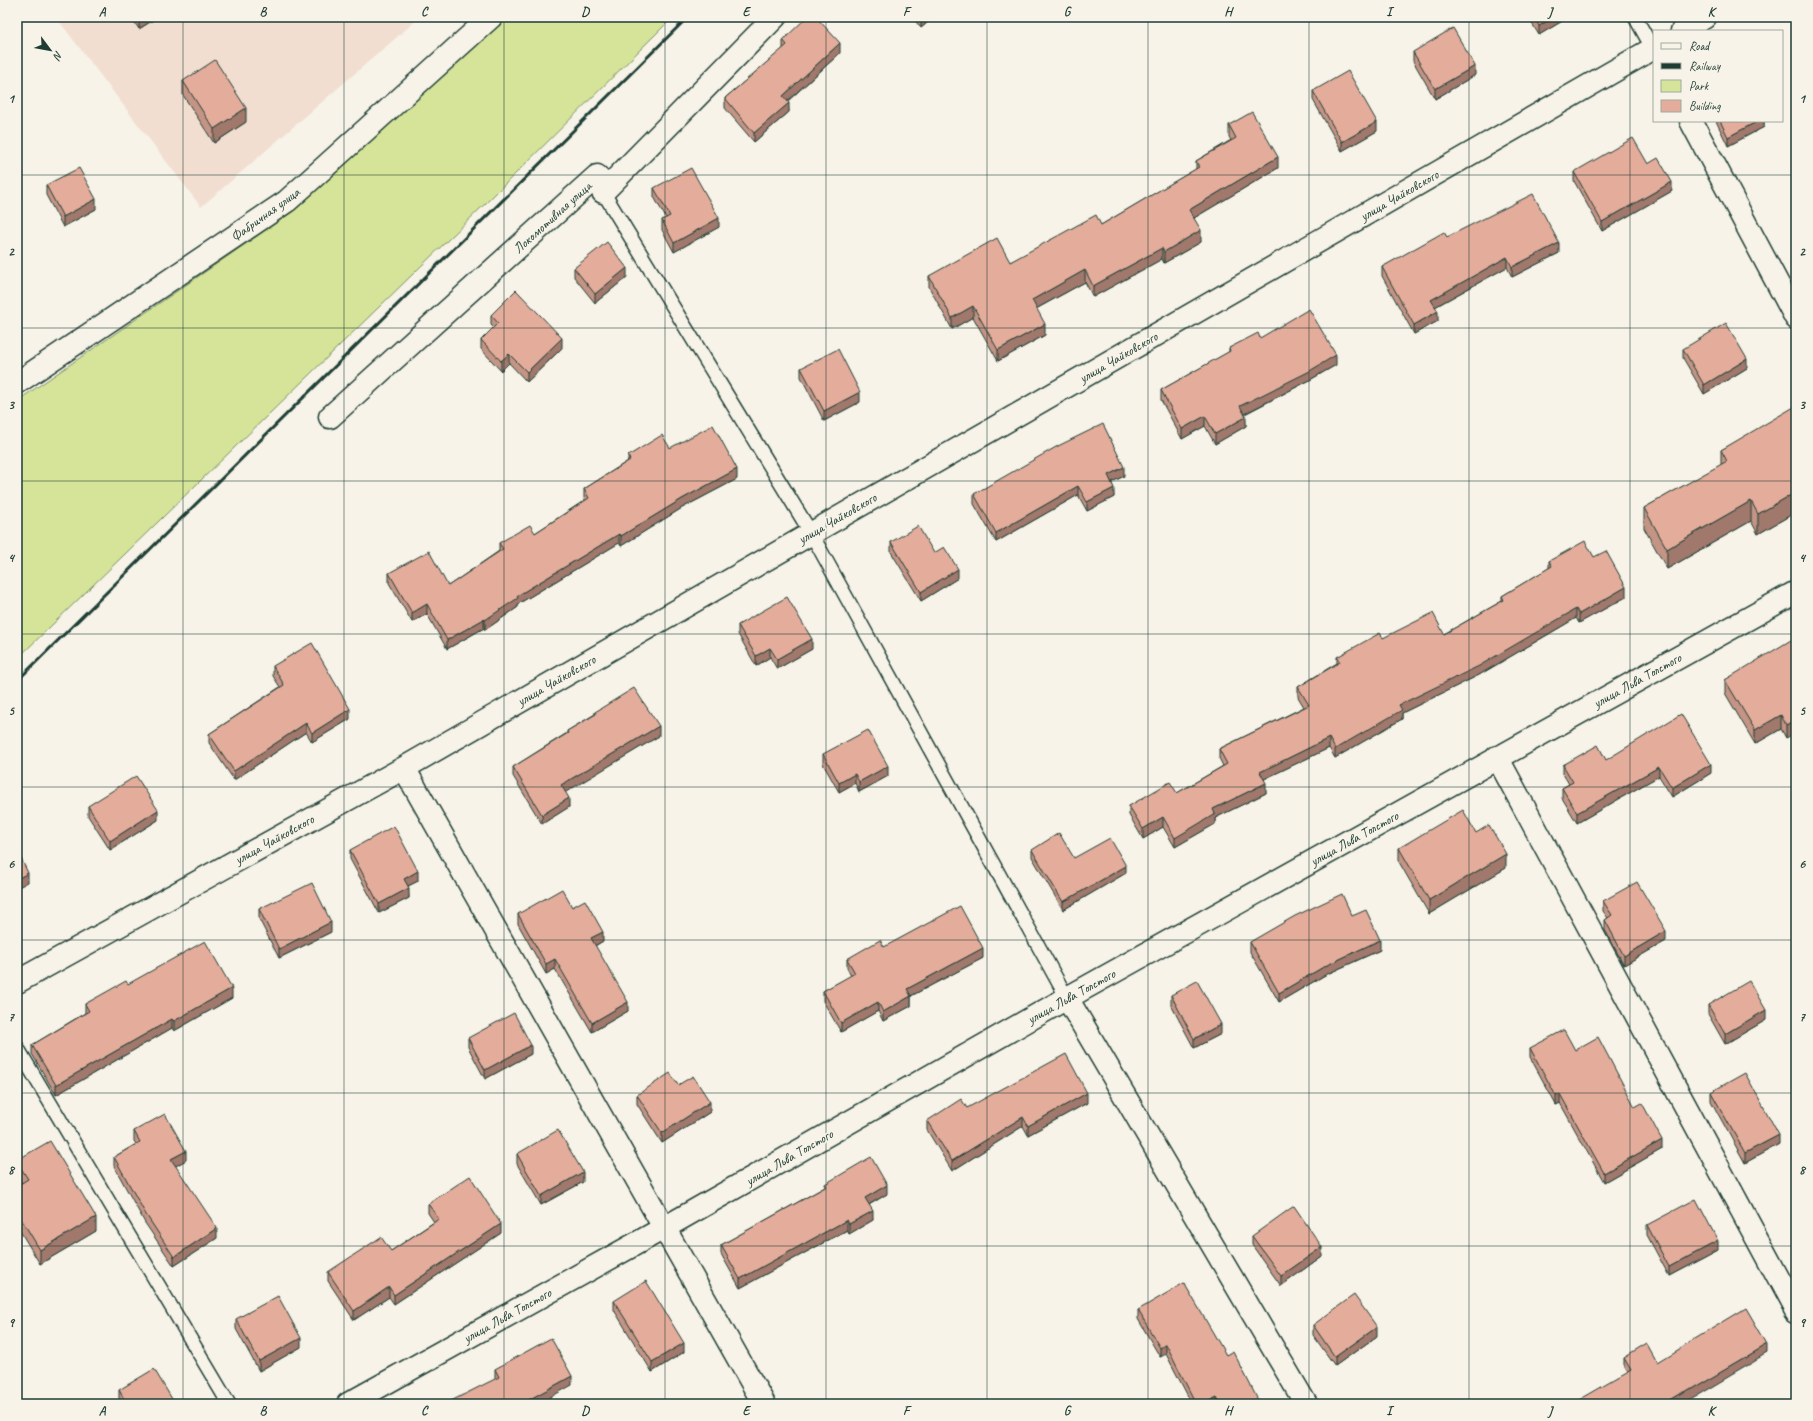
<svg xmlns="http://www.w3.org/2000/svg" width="1813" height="1421" font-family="Caveat,sans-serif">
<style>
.built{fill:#f1ded1}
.green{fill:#d5e498;stroke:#7a9066}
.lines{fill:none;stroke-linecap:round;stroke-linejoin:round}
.lane-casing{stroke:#1f3d34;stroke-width:16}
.street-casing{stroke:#1f3d34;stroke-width:25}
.secondary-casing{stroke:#1f3d34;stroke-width:25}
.lane{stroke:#f7f3e8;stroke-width:13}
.street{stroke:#f7f3e8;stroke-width:22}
.secondary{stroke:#f7f3e8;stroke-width:22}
.rail{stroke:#1f3d34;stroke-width:3}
.wall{fill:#c49485;stroke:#1f3d34}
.shaded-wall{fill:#a0786c;stroke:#1f3d34}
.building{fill:#e4ac9b;stroke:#1f3d34}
.grid{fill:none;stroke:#1f3d34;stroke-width:1;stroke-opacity:0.55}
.labels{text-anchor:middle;stroke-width:3.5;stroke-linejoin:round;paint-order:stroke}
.street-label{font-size:14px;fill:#1f3d34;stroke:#f7f3e8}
.neatline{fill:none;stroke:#1f3d34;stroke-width:1.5}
.grid-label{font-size:13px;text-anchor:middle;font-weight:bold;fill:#1f3d34}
</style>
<rect width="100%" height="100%" fill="#f7f3e8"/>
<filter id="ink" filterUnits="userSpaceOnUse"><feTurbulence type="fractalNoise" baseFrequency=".025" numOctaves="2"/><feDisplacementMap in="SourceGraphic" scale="8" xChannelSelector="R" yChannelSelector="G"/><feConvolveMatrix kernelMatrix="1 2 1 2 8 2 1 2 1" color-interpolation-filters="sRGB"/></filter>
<g filter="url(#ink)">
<!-- built -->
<path class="built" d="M56,17H420L201,207Z"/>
<!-- green -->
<path class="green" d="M506,17H673L486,203L17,659V401L295,210Z"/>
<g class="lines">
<!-- lane casing -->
<g class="lane-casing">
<path id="lane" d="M1635,17L1653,49
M603,192L811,533L1067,998
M17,1047L229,1404"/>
</g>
<!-- street casing -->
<g class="street-casing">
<path id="street" d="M1682,31L1705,17
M1691,121L1796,318
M17,383L287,201L491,17
M330,417L597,176L603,192L775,17
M1497,757L1796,1311
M404,768L764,1404
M17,982L404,768L1654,48
M1067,998L1306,1404"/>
</g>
<!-- secondary casing -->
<g class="secondary-casing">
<path id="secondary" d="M348,1404L664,1228L1067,998L1796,592"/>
</g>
<!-- lane -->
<use href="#lane" class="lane"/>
<!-- street -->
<use href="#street" class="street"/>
<!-- secondary -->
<use href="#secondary" class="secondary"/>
<!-- rail -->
<path class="rail" d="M17,681L688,17"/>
</g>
<!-- wall -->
<path class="wall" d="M131,17H158L139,29Z
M912,17H934L921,28Z
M1528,17H1569L1539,35Z
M783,40L840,53L788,101L789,112L754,142L725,108V98L783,49Z
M1413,52L1475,75L1435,99L1413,61Z
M183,81L246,122L214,143L183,95Z
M1313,91L1377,131L1342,151L1313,100Z
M1716,121H1764V127L1728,146Z
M1229,125L1278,168L1194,218L1201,242L1164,263L1162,259L1093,297L1085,282L1036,309L1045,335L998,361L973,317L952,329L929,287V276L1010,262L1101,225L1196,169V161L1231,140L1229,137Z
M1648,164L1672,191L1602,231L1574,181V172Z
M46,185L96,209L63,227L46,195Z
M654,188L719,227L674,252L662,230V220L666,218L654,197Z
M1447,237L1559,253L1512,277L1507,267L1435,307L1438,321L1414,334L1382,276V267Z
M574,268L627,277L595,303L574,277Z
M491,315L562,348L527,382L509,363L501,371L481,349V340L494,328L491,325Z
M1260,338L1336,365L1308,381L1245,414L1246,426L1215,444L1205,426L1182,439L1161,400V390L1229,352V348Z
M1683,349L1747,368L1704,394L1683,358Z
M801,368L860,402L824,421L801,377Z
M1796,410V512L1758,534L1751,521L1667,569L1644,528V508L1721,465V450Z
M670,448L737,479L682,508L621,546L619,543L518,604V607L485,630L484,628L447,649L427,614L412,622L389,583V573L448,586L499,551V543L535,533L585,500L584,498V489L628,461V456Z
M1124,476L1112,482L1114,497L1087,511L1078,495L996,542L974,504V494Z
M891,542L934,553L958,578L921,601L891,552Z
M1594,557L1626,597L1579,623L1576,618L1479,675L1402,713V719L1335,758L1329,748L1264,779L1266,793L1215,818V824L1175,847L1163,827L1143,839L1129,815V806L1177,793L1223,766L1219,758V749L1304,707L1298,697V687L1337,663V657L1383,638L1444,634L1502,601V596L1549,568V561Z
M738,625L812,649L777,669L770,657L756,666L738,634Z
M1796,648L1786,738L1781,729L1755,744L1725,693V680Z
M273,666L350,719L312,742L306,732L234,780L209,743V734L280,687L273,676Z
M595,712L659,736L565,792L569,807L542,824L513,776V767L567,733V731L595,714Z
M823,754L888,776L859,792L855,783L839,792L823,764Z
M1606,760L1711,773L1672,797L1659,776L1577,823L1562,798V788L1569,784L1563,774V765Z
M88,806L158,820L110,850L88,816Z
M1399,848L1506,868L1429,914L1399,862Z
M350,850L418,881L408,886L409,898L379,913L350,859Z
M1032,850L1074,858L1126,873L1063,910L1032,857Z
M1603,901L1666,941L1624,965L1605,930V920L1608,918L1603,911Z
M572,907L603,941L595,946L628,1011L592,1032L555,969L546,974L518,924V914Z
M259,909L331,932L279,958L259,919Z
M1250,942L1380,950L1325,975L1279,1002L1250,952Z
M884,947L983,958L911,996V1006L883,1021L878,1011L841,1032L823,1001V991L851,976L847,968V959Z
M128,984L232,998L174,1031L172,1028L56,1095L32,1054V1045L85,1013V1004Z
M1171,995L1221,1034L1194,1048L1171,1005Z
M1708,1005L1766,1020L1725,1044L1708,1014Z
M468,1038L531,1054L485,1079L468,1047Z
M1530,1048L1575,1050L1662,1149L1604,1182L1560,1103L1556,1105L1530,1057Z
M678,1085L710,1112L662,1143L637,1104V1095Z
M1711,1092L1779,1144L1745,1163L1711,1101Z
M1087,1103L1028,1135L1023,1126L952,1171L927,1130V1121L967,1108Z
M134,1131L186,1160L175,1166L217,1238L174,1266L145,1223L114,1166V1157L136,1144L134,1141Z
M517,1154L583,1182L541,1205L517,1164Z
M17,1160L96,1231L40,1264L17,1226V1186L22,1183L17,1175Z
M825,1184L887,1194L869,1205L873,1220L849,1234L847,1230L740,1288L721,1254V1245L825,1187Z
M428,1204L501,1233L394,1304L389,1297L354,1320L328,1281V1272L391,1251L434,1222L428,1213Z
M1647,1225L1718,1250L1669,1276L1647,1235Z
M1252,1236L1322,1256L1281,1286L1252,1245Z
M1796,1253V1267L1794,1264V1254Z
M614,1301L684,1352L652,1372L614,1310Z
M1138,1310L1226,1355L1260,1404H1192L1166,1354L1160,1357L1138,1319Z
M236,1319L301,1347L259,1371L236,1329Z
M1313,1325L1377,1336L1335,1366L1313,1335Z
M1767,1353L1627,1372L1624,1368V1358L1657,1362Z
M495,1369L572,1385L495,1379Z
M119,1390L175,1404H122L119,1399Z"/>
<!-- shaded-wall -->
<path class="shaded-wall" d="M139,17H158L139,29Z
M925,17H934L921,28V21Z
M1554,17H1569L1539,35V26Z
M840,43V53L783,105V96Z
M1475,66V75L1435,99V89Z
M789,103V112L754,142V133Z
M246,108V122L214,143V129Z
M1758,121H1764V127L1728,146V137Z
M1377,122V131L1342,151V142Z
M1278,157V168L1189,221V210Z
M1672,182V191L1602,231V222Z
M96,199V209L63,227V217Z
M719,218V227L674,252V243Z
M1201,230V242L1164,263V252Z
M1559,243V253L1512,277V267Z
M1162,248V259L1093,297V286Z
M1507,257V267L1431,309V300Z
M627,268V277L595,303V294Z
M1085,270V282L1032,311V300Z
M973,306V317L952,329V318Z
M1438,311V321L1414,334V325Z
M1045,324V335L998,361V350Z
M562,338V348L527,382V372Z
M509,354V363L501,371V361Z
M1336,355V365L1308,381L1240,416V406Z
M1747,359V368L1704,394V385Z
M860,392V402L824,421V411Z
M1205,416V426L1182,439V429Z
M1246,417V426L1215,444V434Z
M1124,467V476L1108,484V475Z
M737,469V479L682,508L621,546V536L682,499Z
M1078,486V495L996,542V533Z
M1114,488V497L1087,511V502Z
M1796,492V512L1758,534V514Z
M1751,501V521L1667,569V549Z
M619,534V543L518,604V607L485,630V620L517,596Z
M958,569V578L921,601V592Z
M1626,587V597L1579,623V614Z
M427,604V614L412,622V613Z
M1576,609V618L1479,675L1402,713V719L1335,758V749L1399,705Z
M484,619V628L447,649V640Z
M812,639V649L777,669V659Z
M770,648V657L756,666V656Z
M350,709V719L312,742V733Z
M1781,715V729L1755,744V730Z
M1796,719V733L1786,738V725Z
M306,723V732L234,780V771Z
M659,726V736L561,795V785Z
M1329,738V748L1260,781V772Z
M1711,764V773L1672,797V788Z
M888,766V776L859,792V782Z
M1659,767V776L1577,823V813Z
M855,774V783L839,792V783Z
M1266,783V793L1215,818V824L1175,847V838L1213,809Z
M569,798V807L542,824V815Z
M158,810V820L110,850V841Z
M1163,817V827L1143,839V829Z
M1506,854V868L1429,914V900Z
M1126,866V873L1063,910V902Z
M418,871V881L404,888V879Z
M28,873V882L17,888V879Z
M409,888V898L379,913V904Z
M331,922V932L279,958V949Z
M1666,931V941L1624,965V956Z
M603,932V941L591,948V938Z
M1380,940V950L1325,975L1279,1002V993L1325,966Z
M983,948V958L907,998V989Z
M555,959V969L546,974V964Z
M232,988V998L174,1031V1021Z
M911,996V1006L883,1021V1012Z
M628,1002V1011L592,1032V1023Z
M878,1002V1011L841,1032V1023Z
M1766,1010V1020L1725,1044V1034Z
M172,1019V1028L56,1095V1085Z
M1221,1024V1034L1194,1048V1039Z
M531,1045V1054L485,1079V1070Z
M1087,1093V1103L1028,1135V1126Z
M1560,1094V1103L1556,1105V1096Z
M710,1102V1112L662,1143V1133Z
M1023,1117V1126L952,1171V1161Z
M1779,1135V1144L1745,1163V1153Z
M1662,1140V1149L1604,1182V1173Z
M186,1151V1160L171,1169V1159Z
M583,1172V1182L541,1205V1196Z
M887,1185V1194L865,1207V1198Z
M873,1211V1220L849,1234V1224Z
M96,1217V1231L40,1264V1250Z
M847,1220V1230L740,1288V1279Z
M501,1224V1233L394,1304V1295Z
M217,1228V1238L174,1266V1257Z
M1718,1241V1250L1669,1276V1267Z
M1322,1247V1256L1281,1286V1276Z
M389,1287V1297L354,1320V1311Z
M1377,1327V1336L1335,1366V1357Z
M301,1338V1347L259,1371V1361Z
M684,1343V1352L652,1372V1362Z
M1166,1344V1354L1160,1357V1348Z
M1767,1344V1353L1681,1404H1665Z
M572,1376V1385L538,1404H521Z
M1217,1397V1404H1203Z"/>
<!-- building -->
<path class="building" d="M807,17H816L840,43L783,96L789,103L754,133L725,98L787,45L783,40Z
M918,17H925L921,21Z
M1534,17H1554L1539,26Z
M1453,28L1475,66L1435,89L1413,52Z
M215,60L246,108L214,129L183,81Z
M1348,71L1377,122L1342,142L1313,91Z
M1252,112L1278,157L1189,210L1201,230L1164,252L1162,248L1093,286L1085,270L1032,300L1045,324L998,350L973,306L952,318L929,276L997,238L1010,262L1096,215L1101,225L1199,167L1196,161L1236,138L1229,125Z
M1720,121H1758L1728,137Z
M1633,138L1648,164L1658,158L1672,182L1602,222L1574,172Z
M79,168L96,199L63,217L46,185Z
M691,168L719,218L674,243L662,220L670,216L654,188Z
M1533,194L1559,243L1512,267L1507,257L1431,300L1438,311L1414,325L1382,267L1444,232L1447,237Z
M607,242L627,268L595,294L574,268Z
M516,290L562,338L527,372L509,354L501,361L481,340L498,323L491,315Z
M1309,309L1336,355L1308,372L1240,406L1246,417L1215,434L1205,416L1182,429L1161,390L1230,351L1229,348L1258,333L1260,338Z
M1726,323L1747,359L1704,385L1683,349Z
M838,349L860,392L824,411L801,368Z
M1794,407L1796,410V492L1758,514L1751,501L1667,549L1644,508L1727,461L1721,450Z
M1103,424L1124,467L1108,475L1114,488L1087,502L1078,486L996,533L974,494L1056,447Z
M713,425L737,469L682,499L621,536L619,534L517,596L518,598L485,620L484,619L447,640L427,604L412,613L389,573L429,551L448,586L503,549L499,543L530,525L535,533L589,498L584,489L630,460L628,456L662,435L670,448Z
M918,526L934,553L944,547L958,569L921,592L891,542Z
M1585,541L1594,557L1606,551L1626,587L1579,614L1576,609L1479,666L1399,705L1402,710L1335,749L1329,738L1260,772L1266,783L1213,809L1215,814L1175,838L1163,817L1143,829L1129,806L1170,782L1177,793L1227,764L1219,749L1309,705L1298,687L1340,662L1337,657L1380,633L1383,638L1433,613L1444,634L1504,600L1502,596L1552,566L1549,561Z
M787,597L812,639L777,659L770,648L756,656L738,625Z
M1791,640L1796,648V719L1786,725L1781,715L1755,730L1725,680Z
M312,643L350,709L312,733L306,723L234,771L209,734L284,685L273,666Z
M634,688L659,726L561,785L569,798L542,815L513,767L568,733L567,731L596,714L595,712Z
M1681,714L1711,764L1672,788L1659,767L1577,813L1562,788L1573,782L1563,765L1598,745L1606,760Z
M868,730L888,766L859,782L855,774L839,783L823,754Z
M136,776L158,810L110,841L88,806Z
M1463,810L1476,833L1489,825L1506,854L1429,900L1399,848Z
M394,826L418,871L404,879L409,888L379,904L350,850Z
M1059,833L1074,858L1110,838L1126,866L1063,902L1032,850Z
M17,850L28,873L17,879Z
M1637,882L1666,931L1624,956L1605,920L1612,915L1603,901Z
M312,883L331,922L279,949L259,909Z
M562,889L572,907L585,900L603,932L591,938L628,1002L592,1023L555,959L546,964L518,914Z
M1342,894L1352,916L1366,910L1380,940L1325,966L1279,993L1250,942L1295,916Z
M960,906L983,948L907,989L911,996L883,1012L878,1002L841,1023L823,991L855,973L847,959L880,940L884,947Z
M205,941L232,988L174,1021L172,1019L56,1085L32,1045L89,1011L85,1004L126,981L128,984Z
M1197,981L1221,1024L1194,1039L1171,995Z
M1749,981L1766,1010L1725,1034L1708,1005Z
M514,1013L531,1045L485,1070L468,1038Z
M1564,1030L1575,1050L1598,1037L1635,1107L1642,1103L1662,1140L1604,1173L1560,1094L1556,1096L1530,1048Z
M1066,1054L1087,1093L1028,1126L1023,1117L952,1161L927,1121L961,1099L967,1108Z
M670,1073L678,1085L693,1076L710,1102L662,1133L637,1095Z
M1745,1073L1779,1135L1745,1153L1711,1092Z
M165,1114L186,1151L171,1159L217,1228L174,1257L145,1213L114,1157L140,1142L134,1131Z
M558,1130L583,1172L541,1196L517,1154Z
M50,1141L96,1217L40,1250L17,1212V1186L28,1179L17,1162V1160Z
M871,1157L887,1185L865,1198L873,1211L849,1224L847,1220L740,1279L721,1245L827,1186L825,1184Z
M470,1176L501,1224L394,1295L389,1287L354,1311L328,1272L381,1237L391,1251L439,1219L428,1204Z
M1696,1199L1718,1241L1669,1267L1647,1225Z
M1294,1206L1322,1247L1281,1276L1252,1236Z
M646,1281L684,1343L652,1362L614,1301Z
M1184,1283L1226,1355L1233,1351L1260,1404H1221L1217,1397L1203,1404H1196L1166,1344L1160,1348L1138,1310Z
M1354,1295L1377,1327L1335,1357L1313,1325Z
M278,1296L301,1338L259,1361L236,1319Z
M1746,1308L1767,1344L1665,1404H1572L1631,1370L1624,1358L1647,1344L1657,1362Z
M551,1338L572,1376L521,1404H445L499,1377L495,1369Z
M154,1369L175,1404H127L119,1390Z"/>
</g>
<!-- grid -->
<path class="grid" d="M183,17V1404M344,17V1404M504,17V1404M665,17V1404M826,17V1404M987,17V1404M1148,17V1404M1309,17V1404M1469,17V1404M1630,17V1404M17,175H1796M17,328H1796M17,481H1796M17,634H1796M17,787H1796M17,940H1796M17,1093H1796M17,1246H1796"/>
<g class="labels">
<!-- street labels -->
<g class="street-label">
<text transform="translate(1399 195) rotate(-30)" y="5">улица Чайковского</text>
<text transform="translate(265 214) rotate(-36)" y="5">Фабричная улица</text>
<text transform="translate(552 217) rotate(-42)" y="5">Локомотивная улица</text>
<text transform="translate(1118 357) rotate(-30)" y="5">улица Чайковского</text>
<text transform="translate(837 518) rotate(-30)" y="5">улица Чайковского</text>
<text transform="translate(556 680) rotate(-30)" y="5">улица Чайковского</text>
<text transform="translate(1637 680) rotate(-29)" y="5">улица Льва Толстого</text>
<text transform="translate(1354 838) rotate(-29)" y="5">улица Льва Толстого</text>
<text transform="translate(274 839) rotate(-29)" y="5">улица Чайковского</text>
<text transform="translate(1071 996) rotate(-29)" y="5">улица Льва Толстого</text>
<text transform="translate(789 1157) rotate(-30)" y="5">улица Льва Толстого</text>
<text transform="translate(507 1315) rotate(-29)" y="5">улица Льва Толстого</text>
</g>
</g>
<!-- margin -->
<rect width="1813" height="1421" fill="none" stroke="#f7f3e8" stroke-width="44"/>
<!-- legend -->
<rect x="1653" y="30" width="130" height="92" fill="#f7f3e8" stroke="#a1aaa0"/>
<rect x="1661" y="43" width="20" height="6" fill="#f7f3e8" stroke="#a1aaa0"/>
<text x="1689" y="50" font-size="12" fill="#1f3d34">Road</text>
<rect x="1661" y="63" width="20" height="6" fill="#1f3d34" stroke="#a1aaa0"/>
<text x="1689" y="70" font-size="12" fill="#1f3d34">Railway</text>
<rect x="1661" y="80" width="20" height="12" fill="#d5e498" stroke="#a1aaa0"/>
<text x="1689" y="90" font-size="12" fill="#1f3d34">Park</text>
<rect x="1661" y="100" width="20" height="12" fill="#e4ac9b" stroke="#a1aaa0"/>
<text x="1689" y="110" font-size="12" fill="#1f3d34">Building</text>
<!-- north arrow -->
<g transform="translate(50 50) rotate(122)" stroke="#f7f3e8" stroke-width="3" paint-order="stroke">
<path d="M0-3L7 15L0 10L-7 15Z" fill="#1f3d34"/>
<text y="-6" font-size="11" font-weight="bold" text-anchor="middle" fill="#1f3d34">N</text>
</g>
<rect x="22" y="22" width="1769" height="1377" class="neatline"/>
<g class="grid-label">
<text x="102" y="16">A</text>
<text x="263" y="16">B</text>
<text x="424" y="16">C</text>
<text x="585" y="16">D</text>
<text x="746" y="16">E</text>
<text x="906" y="16">F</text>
<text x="1067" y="16">G</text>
<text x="1228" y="16">H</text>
<text x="1389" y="16">I</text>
<text x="1550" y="16">J</text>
<text x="1711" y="16">K</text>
<text x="11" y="103">1</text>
<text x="1802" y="103">1</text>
<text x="11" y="256">2</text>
<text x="1802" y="256">2</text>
<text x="11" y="409">3</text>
<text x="1802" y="409">3</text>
<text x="11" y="562">4</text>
<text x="1802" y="562">4</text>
<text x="11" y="715">5</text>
<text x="1802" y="715">5</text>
<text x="11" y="868">6</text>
<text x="1802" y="868">6</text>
<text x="11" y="1021">7</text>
<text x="1802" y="1021">7</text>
<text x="11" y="1174">8</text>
<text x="1802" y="1174">8</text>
<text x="11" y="1327">9</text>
<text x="1802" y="1327">9</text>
<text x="102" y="1415">A</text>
<text x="263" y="1415">B</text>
<text x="424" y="1415">C</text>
<text x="585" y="1415">D</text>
<text x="746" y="1415">E</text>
<text x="906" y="1415">F</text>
<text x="1067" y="1415">G</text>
<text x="1228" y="1415">H</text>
<text x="1389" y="1415">I</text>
<text x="1550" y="1415">J</text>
<text x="1711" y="1415">K</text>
</g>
</svg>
